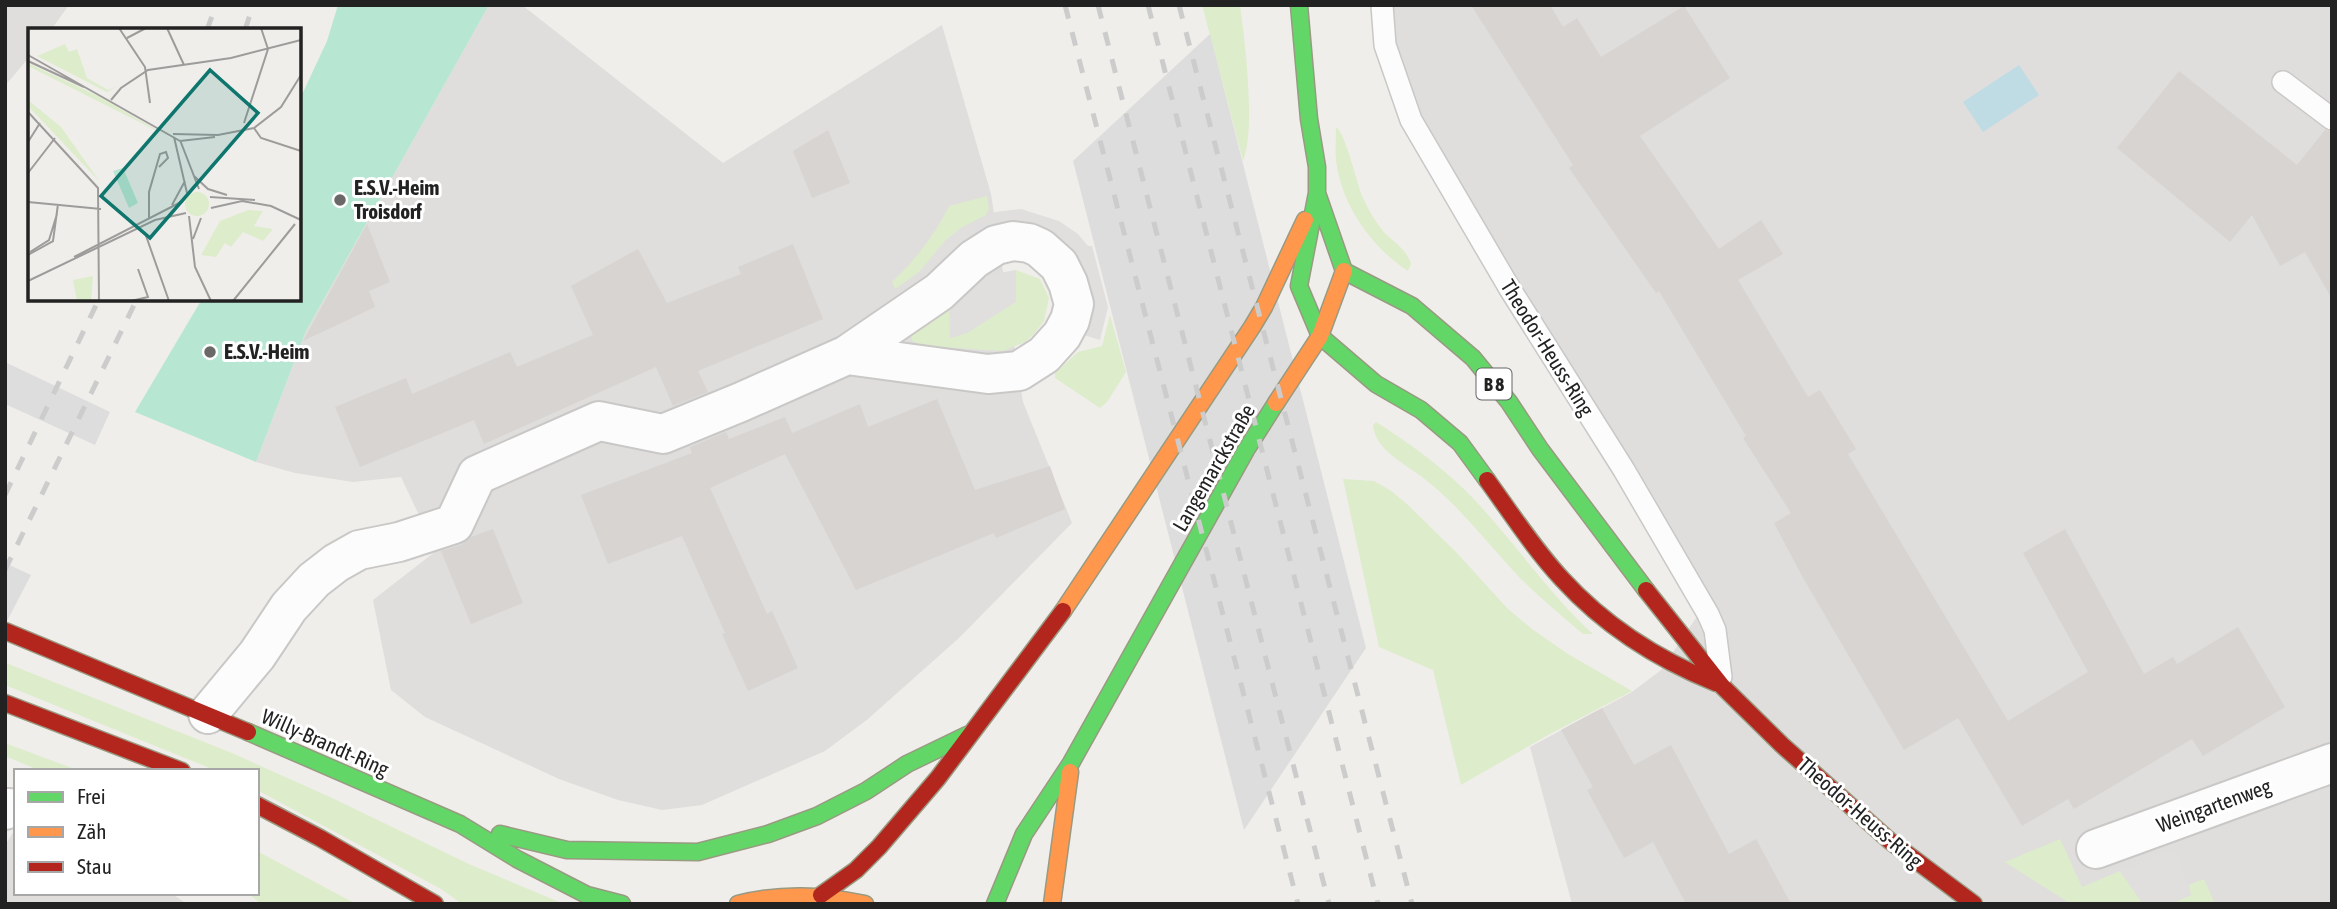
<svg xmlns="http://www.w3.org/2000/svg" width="2337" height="909" font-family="'Asap Condensed',sans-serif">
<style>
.residential{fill:#dfdedc}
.grass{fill:#ddeccb}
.pitch{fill:#b7e6d2}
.parking{fill:#e0dfde}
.water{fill:#bfdbe3}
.pier{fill:#dedddd}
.building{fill:#d7d4d2}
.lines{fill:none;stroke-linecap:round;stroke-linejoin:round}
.lane-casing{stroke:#c9c8c7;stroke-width:24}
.street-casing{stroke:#c9c8c7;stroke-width:42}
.fast-casing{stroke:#999a82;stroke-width:19}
.slow-casing{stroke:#999a82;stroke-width:19}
.jam-casing{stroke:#999a82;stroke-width:19}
.lane{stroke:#fdfcfc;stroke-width:21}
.street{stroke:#fdfcfc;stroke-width:38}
.fast{stroke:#63d668;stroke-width:16}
.slow{stroke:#ff974d;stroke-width:16}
.jam{stroke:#b3261e;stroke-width:16}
.rail{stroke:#ccc;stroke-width:5;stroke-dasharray:14 14;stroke-linecap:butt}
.poi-dot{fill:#6a6968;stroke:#fff;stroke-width:2.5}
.labels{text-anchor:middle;stroke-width:6;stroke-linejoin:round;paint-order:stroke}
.shield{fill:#fff;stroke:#646464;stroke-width:2}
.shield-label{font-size:19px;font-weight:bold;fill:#222}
.poi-label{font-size:21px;font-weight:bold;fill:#222;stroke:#fff;text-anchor:start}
.street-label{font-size:21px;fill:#222;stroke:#fff}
.inset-road{fill:none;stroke:#9e9c9b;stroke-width:2}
.view{fill:#0f766e;fill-opacity:0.15;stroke:#0f766e;stroke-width:3.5}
.inset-edge{fill:none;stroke:#222;stroke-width:3.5}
</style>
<rect width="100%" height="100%" fill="#f0eeeb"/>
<!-- residential -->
<path class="residential" d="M5,5H69L51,30H30V56L5,86Z
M489,5H522L723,163L942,25L991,194L1023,402L1072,523L959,638L868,719L825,751L702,805L662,810L618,800L559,779L425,717L391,690L373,600L436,551L401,477L353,482L295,473L256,462L306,331Z
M1370,5H2332V904H1572L1530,747L1632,692L1661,670L1700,612L1374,35Z
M16,828V893H171L187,904H5V845Z"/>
<!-- grass -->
<path class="grass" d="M1202,5H1240C1245,42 1256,129 1243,161Z
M1336,127C1346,134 1356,182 1363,198C1368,209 1375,221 1383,231C1393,242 1407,249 1411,264L1408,271C1371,247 1341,204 1336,160C1335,149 1336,138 1336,127Z
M987,196L989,209L986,215L961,228L946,240L919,272L895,289L892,282C916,259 934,236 949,206Z
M1016,270L1040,279L1049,298L1044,321L1034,334L1025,342L1003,351L925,346L912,341L911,332L949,298L951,338L967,333L1015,302Z
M1110,315L1126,372L1107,402L1100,408L1055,378V373L1078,352L1102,346Z
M1376,422C1408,442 1438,464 1465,490C1510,535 1545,590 1593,634H1583C1561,615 1539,597 1519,577C1487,543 1459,505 1422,477C1404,463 1375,450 1373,425Z
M1343,479L1374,481L1390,490L1408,505L1457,553L1507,608L1532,629L1568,654L1632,691L1548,735L1461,785L1433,670L1379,647Z
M6,663L232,753L330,797L471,865L564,904H462L441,889L257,790V771H217L5,685Z
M5,743L80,771H41L5,756Z
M2060,839L2082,887L2120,871L2143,904H2071L2005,862Z
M257,851L356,904H261L248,893H257Z
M2204,879L2215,904H2171L2191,895L2189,885Z"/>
<!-- pitch -->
<path class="pitch" d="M338,5H489L306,331L256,462L135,412L202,299H299V101L327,41Z"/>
<!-- parking -->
<path class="parking" d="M1021,209L1059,221L1078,234L1088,246H1092L1108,307L1100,340L1084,335L1089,317L1059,242L932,282L919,272L946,240L961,228L995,212Z
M1016,270V302L967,333L950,338L949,298L983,276Z
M2175,849L2191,894L2171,904H2143L2120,871Z"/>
<!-- water -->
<path class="water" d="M2019,65L2039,95L1983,132L1963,102Z"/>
<!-- pier -->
<path class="pier" d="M1210,34L1366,648L1244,830L1073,161Z
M5,362L110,412L95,445L5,404Z
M5,563L31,575L5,625Z"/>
<!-- building -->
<path class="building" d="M1471,5H1550L1563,27L1577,18L1601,57L1684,6L1730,78L1640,136L1719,249L1761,220L1783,254L1738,280L1808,397L1820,390L1856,449L1848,454L2008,721L2088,672L2023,553L2065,529L2144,674L2173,657L2177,664L2238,627L2285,707L2203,756L2192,739L2074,809L2068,799L2022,826L1958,718L1904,750L1802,576L1774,523L1791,513L1743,438L1746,436L1659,291L1656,293L1569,168L1573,165Z
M2179,71L2297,165L2325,130L2332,132V299L2305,252L2280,266L2252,215L2230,242L2117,148Z
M828,130L850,183L812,198L793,151Z
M367,224L390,282L369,291L375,307L303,341Z
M793,244L823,319L698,371L708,392L673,406L656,367L484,444L474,420L360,467L335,407L406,378L412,394L510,352L517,367L593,335L571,286L638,249L667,303L741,274L738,267Z
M937,399L975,490L1050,466L1065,509L996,538L994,533L856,590L785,454L710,488L767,614L772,611L798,668L748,691L722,634L725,633L682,536L608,564L581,495L692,453L690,447L726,432L729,439L785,417L792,433L860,404L868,427Z
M493,529L523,603L471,624L441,551L461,545L471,537Z
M1602,708L1634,765L1671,745L1729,854L1756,839L1791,904H1686L1653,842L1624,858L1587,790L1593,787L1561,730Z"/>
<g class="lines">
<!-- lane casing -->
<g class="lane-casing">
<path id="lane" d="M1382,5L1385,45L1411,120L1510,289L1624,470L1708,614L1715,630L1721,677
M2283,82L2332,119"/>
</g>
<!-- street casing -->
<g class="street-casing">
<path id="street" d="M208,714L257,655L289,607L314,580L336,563L359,550L399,542L454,524L477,475L599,421L663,434L741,402L847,355L939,292L974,259L996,245L1013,241L1029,243L1040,248L1059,265L1068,283L1074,304L1070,320L1062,335L1044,355L1019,371L988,374L847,355
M5,810L9,808
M2096,849L2332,763"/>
</g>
<!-- fast casing -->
<g class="fast-casing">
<path id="fast" d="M1299,5L1309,119L1317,167V193L1299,286L1320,336L1376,384L1421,410L1460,443L1487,480
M1317,193L1344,271L1412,306L1473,358L1509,402L1540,449L1646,590
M248,732L460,824L517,859L587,895L622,904
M500,834L567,850L698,852L768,834L817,816L866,791L907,764L967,735
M995,904L1024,834L1071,763L1246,450L1276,403"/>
</g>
<!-- slow casing -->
<g class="slow-casing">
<path id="slow" d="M1276,403L1320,336L1344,271
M1063,611L1252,327L1264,307L1305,220
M738,904C782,893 821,895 865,904
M1052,904L1070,772"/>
</g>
<!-- jam casing -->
<g class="jam-casing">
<path id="jam" d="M1487,480C1511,513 1534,549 1562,579C1604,625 1659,660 1716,683
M1646,590L1722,686L1782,745L1890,841L1974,904
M5,631L248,732
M5,703L182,771
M257,805L320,838L435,904
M821,895L856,870L879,847L938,778L1063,611"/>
</g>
<!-- lane -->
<use href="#lane" class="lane"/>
<!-- street -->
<use href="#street" class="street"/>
<!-- fast -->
<use href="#fast" class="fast"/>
<!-- slow -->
<use href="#slow" class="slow"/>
<!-- jam -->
<use href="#jam" class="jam"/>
<!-- rail -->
<path class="rail" d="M1065,5L1298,904
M1098,5L1329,904
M1148,5L1378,904
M1179,5L1412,904
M207,30L216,5
M245,30L253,5
M5,495L99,299
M5,570L137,299"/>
</g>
<!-- markers -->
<g class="poi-dot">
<circle cx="340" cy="200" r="7"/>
<circle cx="210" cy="352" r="7"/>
</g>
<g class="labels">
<!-- shield labels -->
<rect class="shield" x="1476.5" y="368.5" width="35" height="31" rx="5"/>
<g class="shield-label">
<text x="1494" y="391">B 8</text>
</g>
<!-- poi labels -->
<g class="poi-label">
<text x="354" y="195">E.S.V.-Heim<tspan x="354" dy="24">Troisdorf</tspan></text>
<text x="224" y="359">E.S.V.-Heim</text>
</g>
<!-- street labels -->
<g class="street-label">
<text transform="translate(1547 348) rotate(58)" y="7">Theodor-Heuss-Ring</text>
<text transform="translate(1214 468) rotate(-60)" y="7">Langemarckstraße</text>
<text transform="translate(325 743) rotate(24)" y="7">Willy-Brandt-Ring</text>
<text transform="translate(2214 806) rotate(-20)" y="7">Weingartenweg</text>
<text transform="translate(1860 813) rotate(41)" y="7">Theodor-Heuss-Ring</text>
</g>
</g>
<!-- overview -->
<g transform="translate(28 28)">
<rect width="273" height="273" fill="#f0eeeb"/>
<path d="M37,16L41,24L49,21L59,50L80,62L90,58L79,64L9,28ZM0,35L70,68L139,108L0,38ZM0,72L33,99L72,154L0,78ZM157 176a12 12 0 1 1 24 0a12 12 0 1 1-24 0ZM220,182L235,183L226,198L245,201L235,213L215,204L203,219L197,215L188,229L173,227L192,193ZM65,248L63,273H49L45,252Z" fill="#ddeccb"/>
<path d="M95,140L110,175L101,180L85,143Z" fill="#b7e6d2"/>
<path class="inset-road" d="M91,0L117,39L122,75M139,0L156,37M99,10L118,0M0,27L152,113M0,33L56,59M83,72L93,60L120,42L203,30L273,12M0,84L70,160L71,273M216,95L240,21L233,0M226,100L233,110L273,123M145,106L190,107L226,100L253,79L273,47M146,109L159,165M152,112L171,161M152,113L187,109M0,114L12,95M0,145L27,110M166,148L180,161L199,167M182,169L227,172M0,174L73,181M144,177L157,153M183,180L214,173L243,178L273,192M161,188L167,239L183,273M121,190V164L132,126L138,124L140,130L131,139M117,205L141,273M165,211L173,190M2,224L21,212L29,186M0,227L25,213L30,176M46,229L155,173M0,253L127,192L158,185M103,273L120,269L110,241M205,273L267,196"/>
<path class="view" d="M182,42L230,85L122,210L73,168Z"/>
<rect width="273" height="273" class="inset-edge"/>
</g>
<!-- border -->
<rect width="2337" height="909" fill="none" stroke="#222222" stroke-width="14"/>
<!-- legend -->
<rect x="14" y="769" width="245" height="126" fill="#ffffff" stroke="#a7a7a7" stroke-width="2"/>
<rect x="28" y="792" width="35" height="10" fill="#63d668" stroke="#a7a7a7" stroke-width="2"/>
<text x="77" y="804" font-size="21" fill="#222222">Frei</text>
<rect x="28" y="827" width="35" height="10" fill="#ff974d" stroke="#a7a7a7" stroke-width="2"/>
<text x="77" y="839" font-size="21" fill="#222222">Zäh</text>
<rect x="28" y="862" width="35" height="10" fill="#b3261e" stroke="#a7a7a7" stroke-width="2"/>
<text x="77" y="874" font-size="21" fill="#222222">Stau</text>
</svg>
